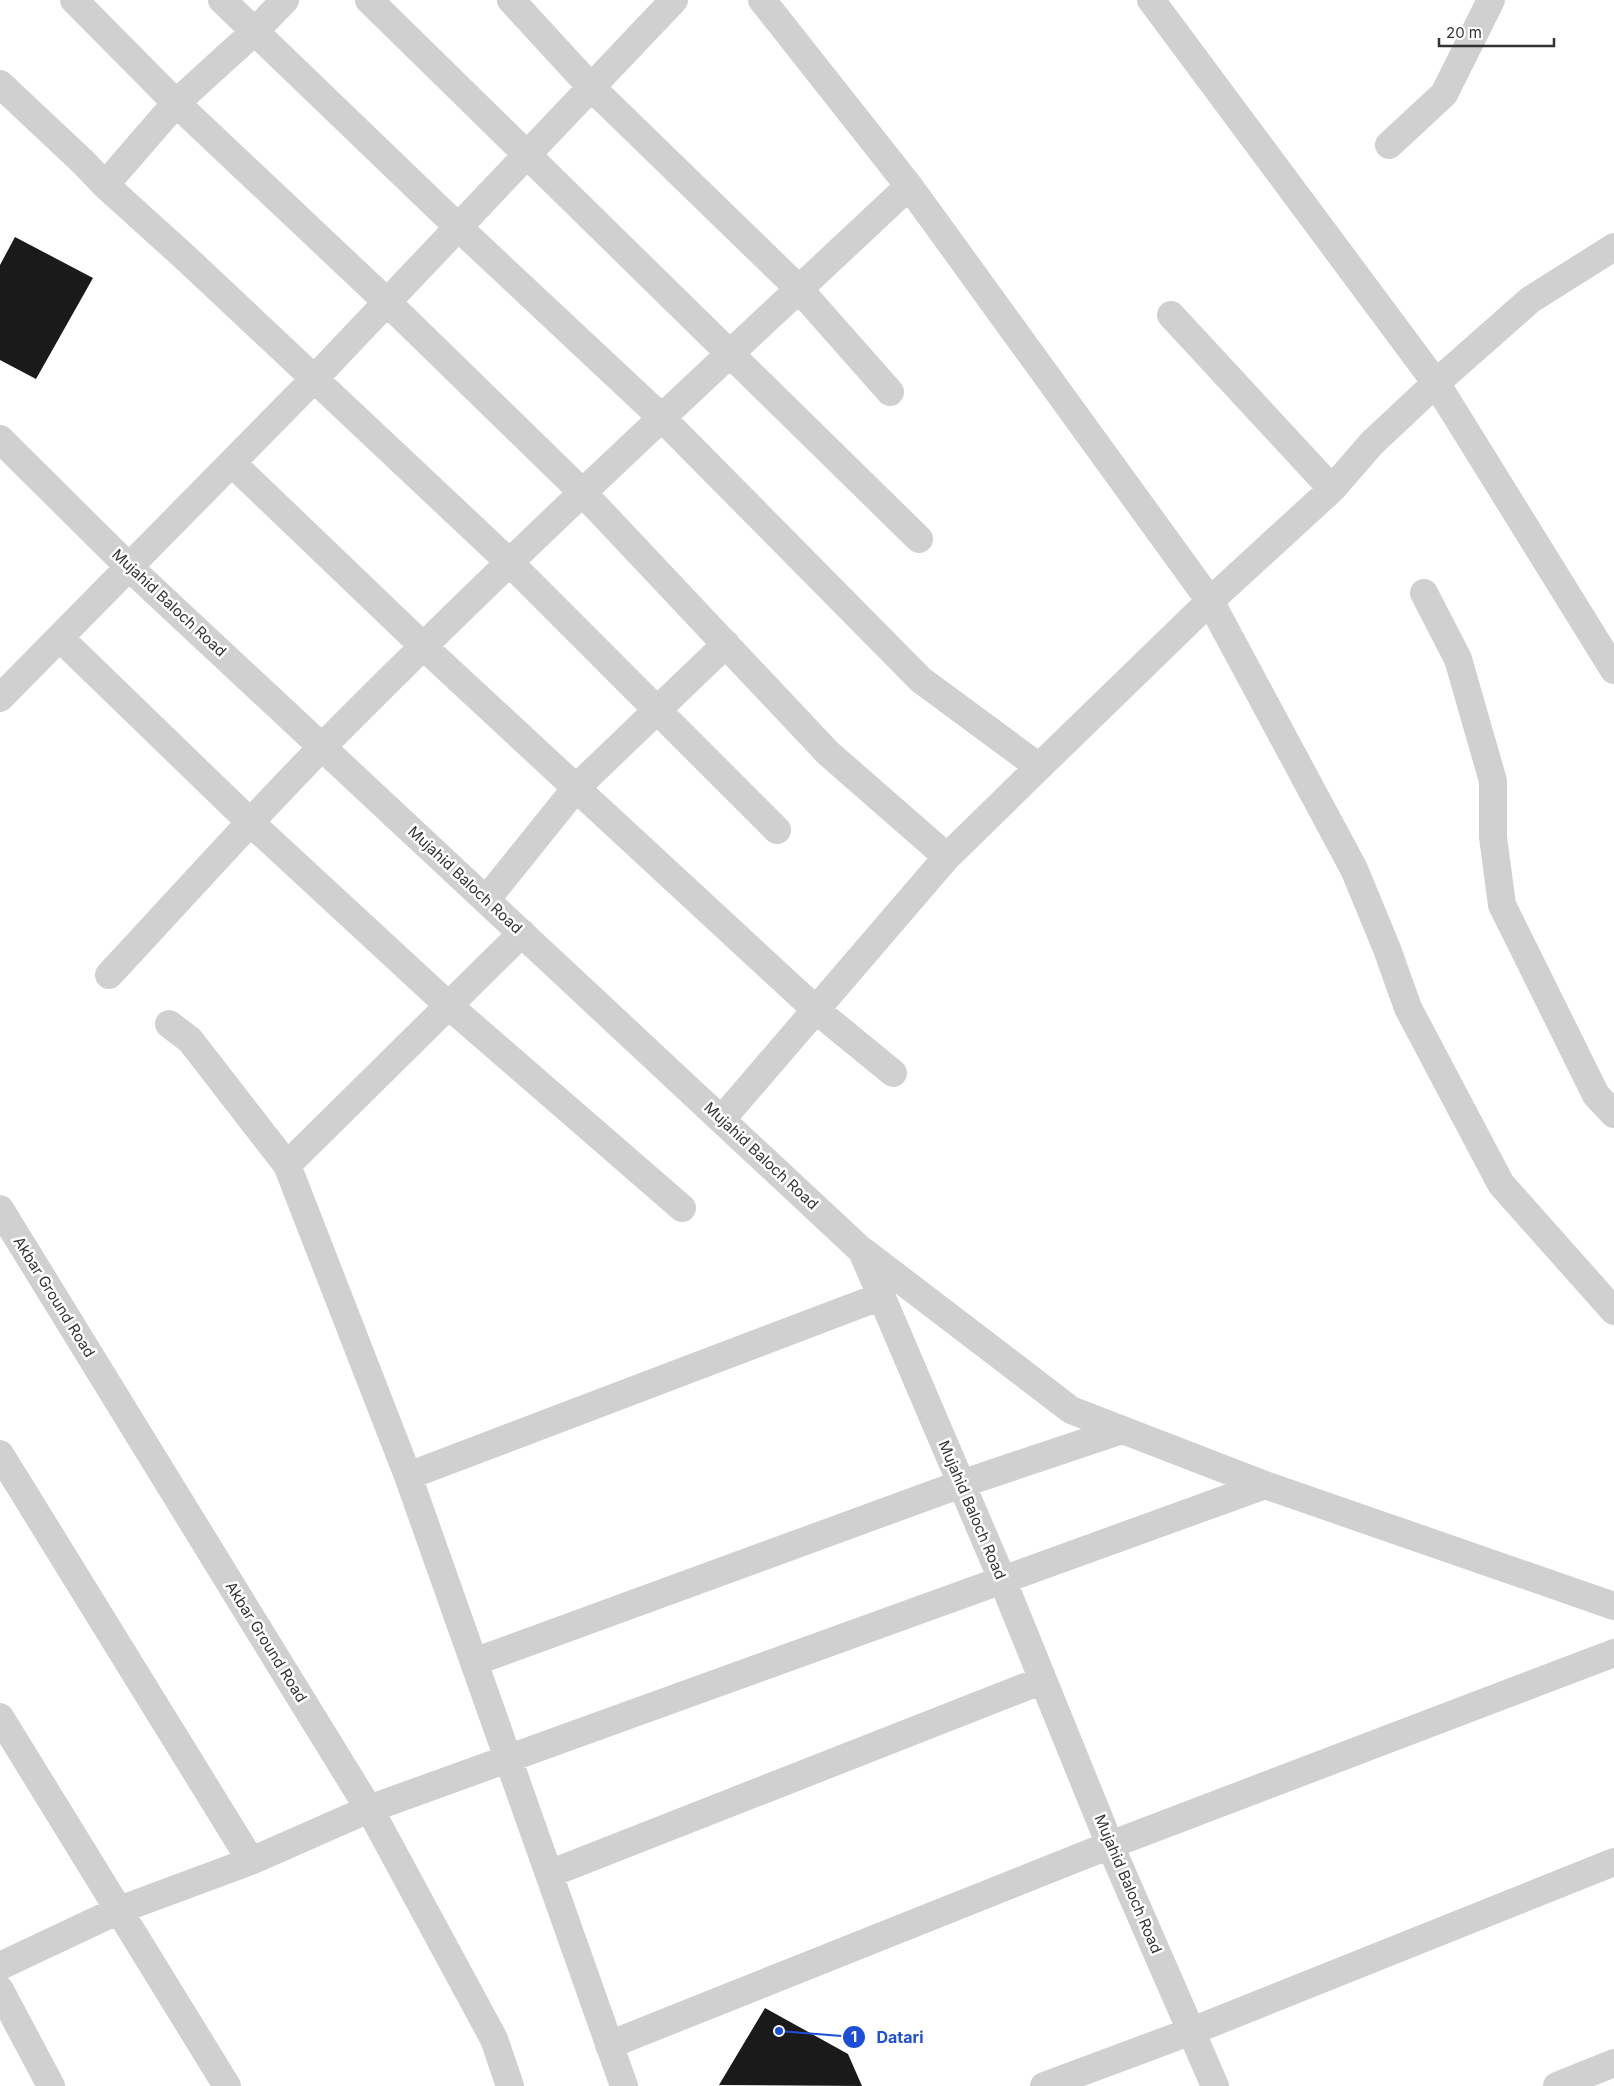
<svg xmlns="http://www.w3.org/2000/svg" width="1614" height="2086" font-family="Inter,sans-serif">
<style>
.building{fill:#1a1a1a}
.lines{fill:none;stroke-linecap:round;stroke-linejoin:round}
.minor{stroke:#d0d0d0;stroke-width:28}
.labels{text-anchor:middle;stroke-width:5;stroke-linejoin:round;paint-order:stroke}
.street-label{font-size:15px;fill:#333;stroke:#fff}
.leader{fill:none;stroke:#1d4ed8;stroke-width:2}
.callout-dot{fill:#1d4ed8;stroke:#fff;stroke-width:2}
.mark-label{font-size:15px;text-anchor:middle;font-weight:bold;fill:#fff}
.callout-label{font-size:16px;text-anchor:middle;font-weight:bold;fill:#1d4ed8;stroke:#fff;stroke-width:5;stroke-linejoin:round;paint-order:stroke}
</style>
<rect width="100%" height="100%" fill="#fff"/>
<!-- building -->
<path class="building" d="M15,237L93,278L36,379L0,360V265Z
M765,2008L848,2054L862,2086L719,2085Z"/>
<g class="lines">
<!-- minor -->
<path class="minor" d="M74,0L176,103L387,302L583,493L828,753L947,857
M222,0L458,227L662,418L921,680L1039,767
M369,0L919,539
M511,0L591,87L799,289L890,392
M762,0L909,186L1210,601L1354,869L1387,949L1408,1008L1501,1184L1614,1311
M1151,0L1436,383L1614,670
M0,84L83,162L105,185L189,261L509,562L777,830
M1389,145L1444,94L1491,0
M105,185L176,103L255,31L285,0
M1171,315L1332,489
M0,439L130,568L862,1251L1002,1579L1110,1845L1215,2086
M232,463L423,646L576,788L816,1010L893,1073
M1424,593L1458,659L1493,781V837L1502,905L1596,1095L1614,1114
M60,638L251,823L448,1005L682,1208
M0,698L314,379L674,0
M486,900L576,788L726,644
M109,975C181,898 251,819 325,744C514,553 713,370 909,186
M169,1024L190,1040L287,1165L408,1476L624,2086
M722,1119L947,857L1039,767L1210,601L1332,489L1372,443L1436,383L1530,300L1614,247
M287,1165L522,933
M0,1209L375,1819L494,2039L510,2086
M863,1251L1071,1410L1265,1485L1614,1606
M0,1454L251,1861
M408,1476L882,1296
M474,1662L961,1484L1122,1430
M0,1717L227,2086
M549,1874L1043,1680
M0,1966L119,1910L251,1861L369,1809L1265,1485
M0,1990L51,2086
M609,2045L1110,1845L1614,1653
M1044,2086L1192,2031L1614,1862
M1557,2086L1614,2063"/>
</g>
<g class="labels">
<!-- street labels -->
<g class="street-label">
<text transform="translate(169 603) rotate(43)" y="5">Mujahid Baloch Road</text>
<text transform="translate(465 880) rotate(43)" y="5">Mujahid Baloch Road</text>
<text transform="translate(761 1156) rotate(43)" y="5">Mujahid Baloch Road</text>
<text transform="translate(54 1297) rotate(58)" y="5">Akbar Ground Road</text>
<text transform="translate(972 1510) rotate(67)" y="5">Mujahid Baloch Road</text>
<text transform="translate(266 1642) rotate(58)" y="5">Akbar Ground Road</text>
<text transform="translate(1128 1884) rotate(67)" y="5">Mujahid Baloch Road</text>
</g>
</g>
<!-- callouts -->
<path class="leader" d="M779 2031L854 2037"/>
<g class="callout-dot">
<circle cx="779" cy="2031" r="5"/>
<circle cx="854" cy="2037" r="12"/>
</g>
<g class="mark-label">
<text x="854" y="2042">1</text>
</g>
<g class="callout-label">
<text x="900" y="2043">Datari</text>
</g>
<!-- scale -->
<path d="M1439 38v8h115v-8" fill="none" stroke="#333333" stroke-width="2.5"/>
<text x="1446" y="38" font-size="15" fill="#333333" stroke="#ffffff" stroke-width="4" paint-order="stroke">20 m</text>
</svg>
